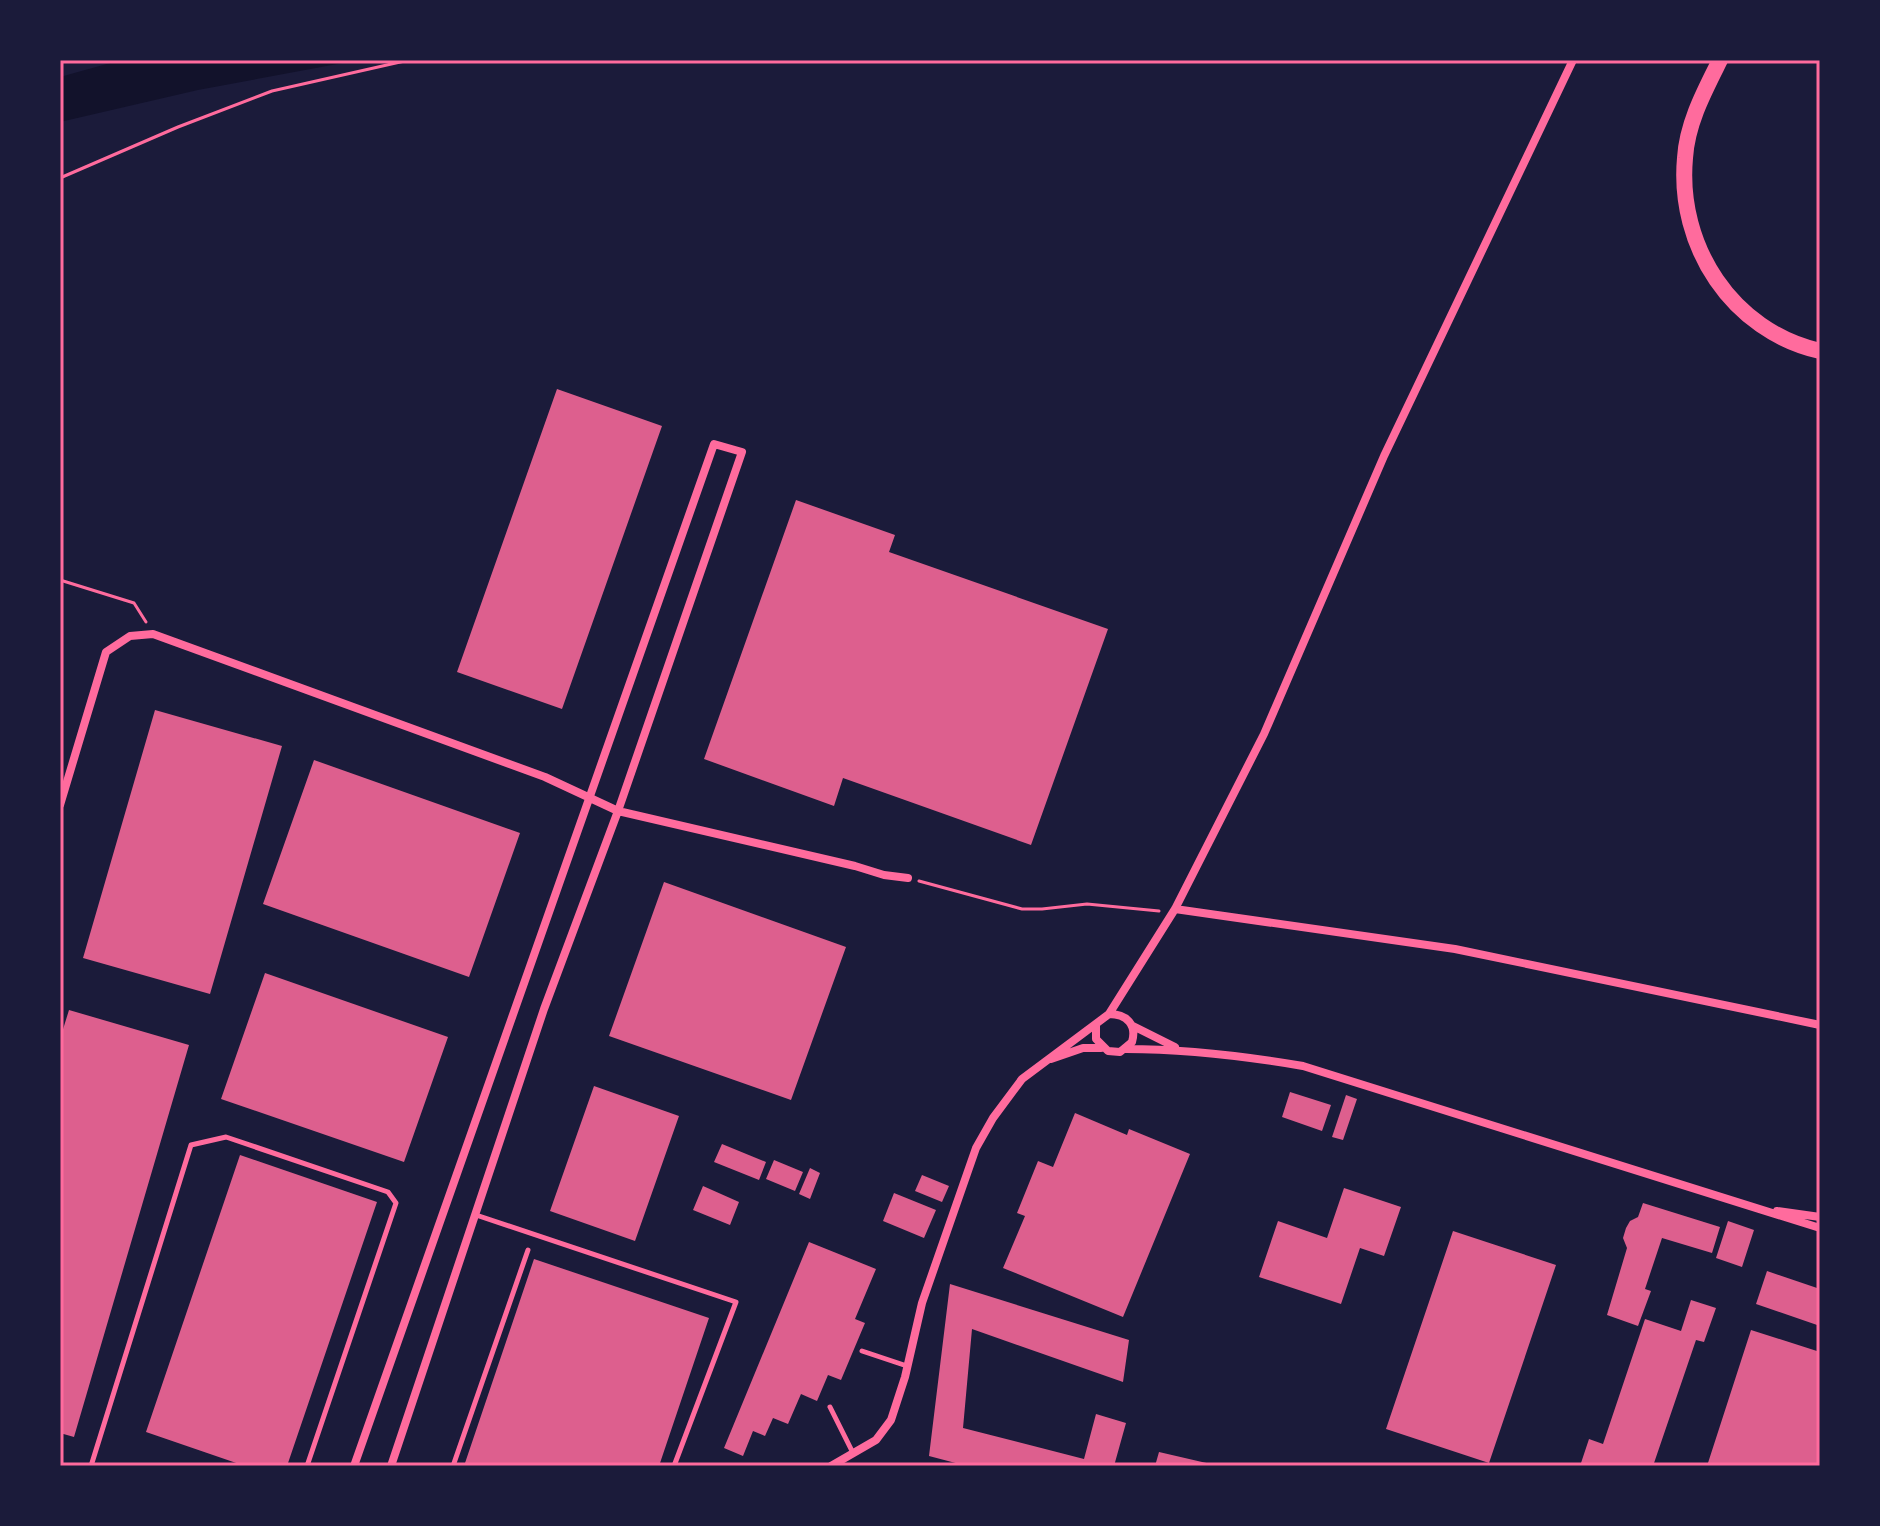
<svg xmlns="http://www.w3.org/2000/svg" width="1880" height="1526" font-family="Raleway,sans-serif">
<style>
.water{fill:#12122b}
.building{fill:#dd5f8e}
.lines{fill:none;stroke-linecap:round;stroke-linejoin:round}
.path{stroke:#ff6b9d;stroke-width:3}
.service{stroke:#ff6b9d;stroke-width:5}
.minor{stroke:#ff6b9d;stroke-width:8}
.motorway{stroke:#ff6b9d;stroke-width:16}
.neatline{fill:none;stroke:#ff6b9d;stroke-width:3}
</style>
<rect width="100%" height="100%" fill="#1b1b3a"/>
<!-- water -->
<path class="water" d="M121,60H359L198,90L60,122V77Z"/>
<!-- building -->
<path class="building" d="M557,389L662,426L562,709L457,672Z
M796,500L895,535L889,552L1108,629L1031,845L843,778L834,806L704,759Z
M155,710L282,746L210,994L83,958Z
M314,760L520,833L469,977L263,904Z
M664,882L846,947L791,1100L609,1036Z
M265,973L448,1037L404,1162L221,1099Z
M69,1010L189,1045L74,1437L60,1433V1039Z
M594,1086L679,1116L635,1241L550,1211Z
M1290,1092L1331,1105L1322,1131L1282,1117Z
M1346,1095L1357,1099L1343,1140L1332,1137Z
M1075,1113L1127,1135L1129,1129L1190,1154L1123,1317L1003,1268L1025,1216L1017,1213L1038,1161L1053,1167Z
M722,1144L766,1162L759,1180L714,1162Z
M240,1155L377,1202L287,1466H245L146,1432Z
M774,1160L803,1172L795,1191L766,1179Z
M810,1168L820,1173L810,1199L799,1194Z
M922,1175L949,1186L942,1202L915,1191Z
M703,1186L739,1202L730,1225L693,1210Z
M1344,1188L1401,1207L1384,1256L1360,1248L1341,1304L1259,1277L1278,1221L1327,1238Z
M894,1193L936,1210L924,1238L883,1221Z
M1643,1203L1720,1227L1712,1253L1662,1238L1645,1289L1651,1291L1638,1326L1607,1315L1627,1248L1623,1238L1626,1228L1630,1221L1638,1217Z
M1728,1221L1754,1230L1742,1267L1716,1258Z
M1453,1231L1556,1265L1489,1463L1386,1429Z
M809,1242L876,1269L855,1319L865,1323L841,1380L828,1375L817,1401L801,1394L788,1424L773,1418L765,1436L753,1431L743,1456L724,1448Z
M534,1259L709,1318L659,1466H464Z
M1767,1271L1820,1289V1326L1756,1304Z
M950,1284L1129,1340L1123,1382L972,1329L963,1428L1084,1459L1096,1414L1126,1423L1114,1466H967L929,1456Z
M1691,1300L1716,1308L1704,1342L1696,1340L1653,1466H1580L1589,1439L1603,1444L1645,1319L1681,1331Z
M1751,1330L1820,1352V1466H1707Z
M1159,1452L1215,1465V1466H1155Z"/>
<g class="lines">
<!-- path -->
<path class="path" d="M60,178L178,127L272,91L409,60
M60,580L134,603L146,622
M919,881L1022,909H1042L1087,904L1159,911"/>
<!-- service -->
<path class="service" d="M476,1215L736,1302L674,1466
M862,1351L907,1366
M830,1407L853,1453
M91,1466L191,1145L226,1137L388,1192L396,1203L307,1466
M453,1466L528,1250"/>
<!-- minor -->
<path class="minor" d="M60,805L106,652L130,636L153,634L545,777L618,811L855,866L884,875L908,878
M1175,909L1455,949L1820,1025
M1109,1014L1175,909L1264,734L1384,456L1573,60
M1133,1026L1175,1047
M1126,1049C1186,1049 1244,1056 1303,1066L1820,1228
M1051,1059L1083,1048H1101
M1777,1211L1820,1217
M354,1466L714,444L742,452L618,811L544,1009L391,1466
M831,1466L876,1440L891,1420L905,1377L922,1303L976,1148L993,1118L1022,1079L1109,1014C1127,1014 1137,1025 1132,1042L1120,1052L1108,1051L1096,1039V1026"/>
<!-- motorway -->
<path class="motorway" d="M1720,60C1705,90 1687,123 1685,158C1677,246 1732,331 1820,351"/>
</g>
<!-- border -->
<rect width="1880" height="1526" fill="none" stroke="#1b1b3a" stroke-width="124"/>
<rect x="62" y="62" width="1756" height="1402" class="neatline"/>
</svg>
